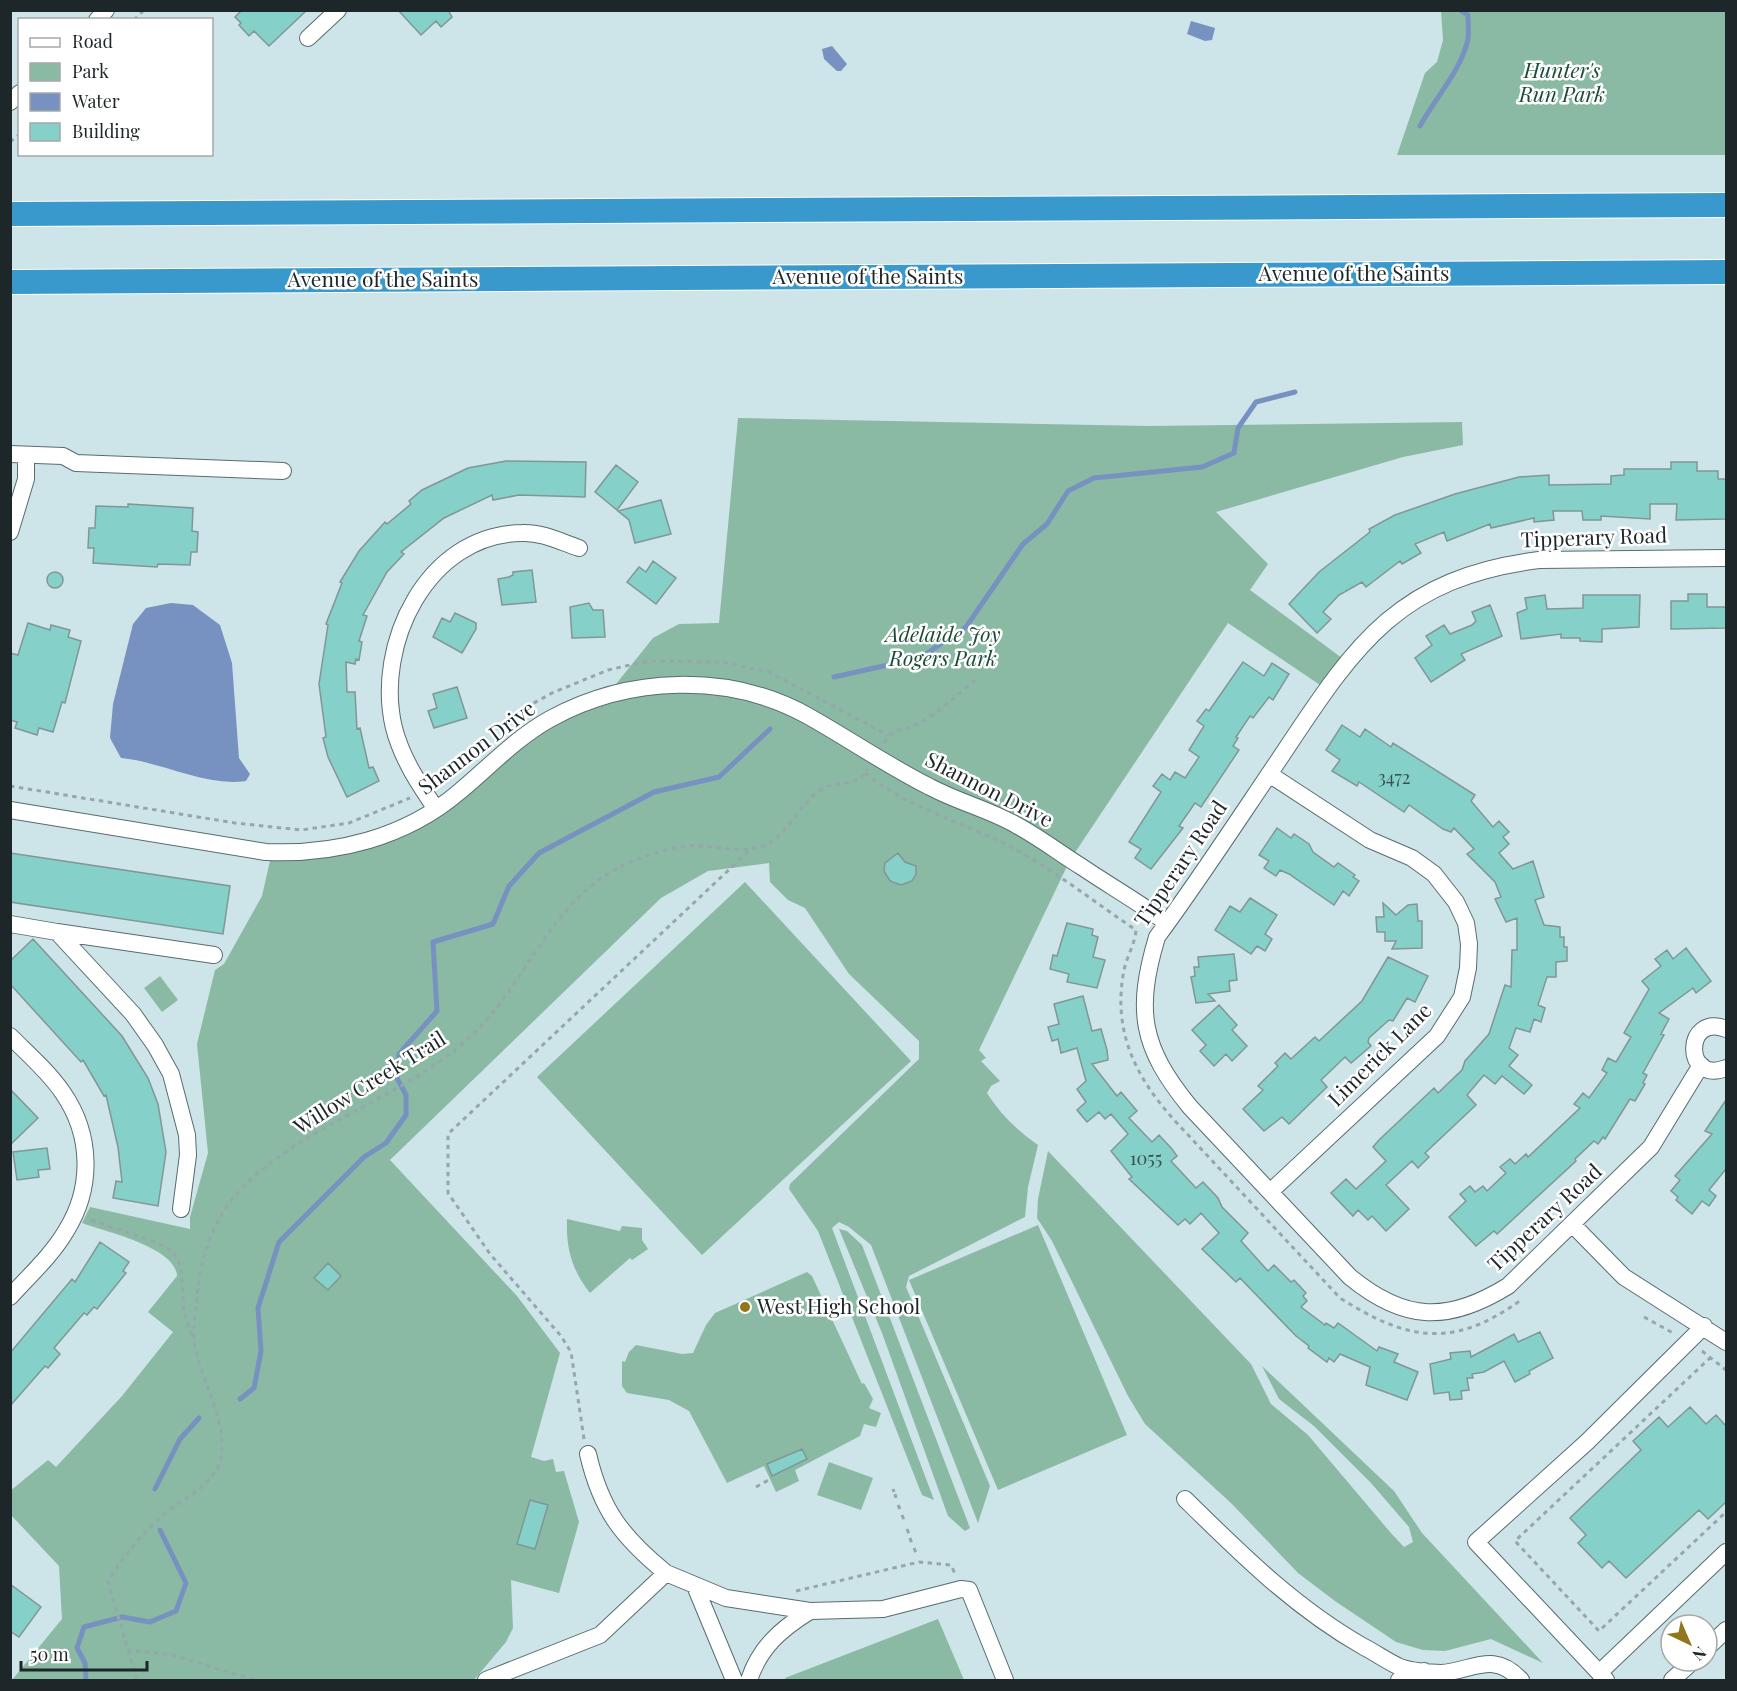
<svg xmlns="http://www.w3.org/2000/svg" width="1737" height="1691" font-family="'Playfair Display',serif">
<style>
.green{fill:#8abaa3}
.water{fill:#7792c0}
.lines{fill:none;stroke-linecap:round;stroke-linejoin:round}
.stream{stroke:#7792c0;stroke-width:5}
.building{fill:#85d0c9;stroke:#819794;stroke-width:1.5}
.minor-casing{stroke:#586c70;stroke-width:18}
.highway-casing{stroke:#fff;stroke-width:26}
.path{stroke:#95a7ab;stroke-width:3;stroke-dasharray:4.5 4.5;stroke-linecap:butt}
.minor{stroke:#fff;stroke-width:16}
.highway{stroke:#3a99cc;stroke-width:24}
.poi-dot{fill:#91761c;stroke:#fff;stroke-width:2}
.labels{text-anchor:middle;stroke-width:5;stroke-linejoin:round;paint-order:stroke}
.number-label{font-size:18px;fill:#375050}
.park-label{font-size:21px;font-style:italic;fill:#1b4c38;stroke:#fff}
.street-label{font-size:21px;fill:#1d2628;stroke:#fff}
.poi-label{font-size:21px;fill:#1d2628;stroke:#fff;text-anchor:start}
</style>
<rect width="100%" height="100%" fill="#cde4e9"/>
<!-- green -->
<path class="green" d="M1441,11H1726V155H1397L1425,73L1437,62L1443,40Z
M738,418L1148,426L1462,422L1463,445L1403,457L1216,512L1268,564L1250,590L1346,661L1326,689L1228,623L1070,860L979,1050L986,1058L981,1061L1000,1081L991,1086L987,1093C1001,1115 1017,1130 1038,1145L1028,1187L1025,1217L909,1276L906,1287L990,1486L978,1523L871,1245L849,1227L839,1222L832,1228L934,1500L922,1495L818,1231L789,1189L790,1184L919,1059V1041L849,974L805,908L788,900L770,882L769,863L708,871L661,898L390,1160L517,1296L560,1353L531,1457L544,1461L553,1459L556,1472L564,1471L579,1522L559,1593L511,1580L513,1628L506,1642L474,1680H12L62,1619L59,1566L11,1515L10,1491L48,1460L56,1467L122,1396L173,1332L148,1312L177,1276C176,1247 106,1232 82,1223L90,1207L190,1229V1217L208,1153L197,1044L215,970L224,964L262,896L272,852L405,827L518,740L608,694L653,638L679,624L719,623Z
M745,882L911,1061L702,1255L537,1077Z
M160,976L178,1000L162,1012L144,988Z
M1048,1151L1251,1364L1271,1404L1308,1435L1390,1532L1404,1547L1413,1542L1409,1527L1371,1483L1314,1426L1279,1399L1262,1366L1394,1491L1422,1533L1543,1663L1491,1639L1445,1651L1423,1650L1396,1642L1335,1601L1298,1573L1232,1504L1145,1424L1128,1396L1052,1241L1037,1218L1038,1199Z
M567,1219L620,1231L622,1226L642,1228V1240L648,1249L632,1260L630,1258L590,1293C572,1270 566,1249 567,1219Z
M1038,1225L1127,1435L998,1490L909,1280Z
M839,1229L847,1231L862,1245L970,1528L965,1531L948,1516L882,1333Z
M807,1272L812,1276L862,1384L864,1383L873,1399L869,1408L881,1413L876,1427L864,1424L860,1436L795,1470L799,1481L776,1492L764,1466L727,1483L689,1411L669,1400L627,1393L622,1386V1361L625,1362L629,1352L636,1345L682,1354L693,1353L706,1325L715,1313Z
M829,1462L873,1478L861,1510L817,1495Z
M938,1619L964,1680H786L785,1678Z"/>
<!-- water -->
<path class="water" d="M1191,21L1215,28L1212,40L1205,41L1187,34Z
M832,46L847,64L841,71H837L824,59L822,49Z
M171,603L193,605L220,625L232,663L239,758L250,774L246,781C205,787 163,762 121,758L110,738L113,704L133,624L146,608Z"/>
<g class="lines">
<!-- stream -->
<path class="stream" d="M1420,126C1435,98 1461,71 1468,39C1469,32 1468,23 1468,15L1460,10
M834,677L920,658L966,627L1023,544L1047,524L1068,491L1094,478L1202,467L1234,453L1238,428L1256,402L1295,392
M240,1399L254,1388L261,1351L258,1308L279,1242L364,1157L386,1143L406,1115V1095L397,1078L399,1054L437,1011L433,942L493,924L509,886L539,853L654,792L719,777L770,729
M155,1489L180,1439L199,1418
M86,1680L85,1663L77,1648L84,1627L122,1617L150,1622L176,1611L186,1583L160,1530"/>
</g>
<!-- building -->
<path class="building" d="M242,10H307L269,46L254,31L249,36L239,25L241,23L235,17Z
M398,10H448L452,17L441,27L436,21L421,35Z
M506,461L586,462L585,497L519,495L493,500L492,495L444,518L401,552L404,554L387,572L363,615L367,616L359,641L362,642L359,660L356,659L355,664L346,662L347,692H355L357,729L360,728L369,768L373,767L379,781L347,797L328,757L323,738L326,737L319,684L328,625L326,624L342,583L340,582L359,551L385,522L387,524L411,504L409,501L422,490L468,468Z
M1671,462H1697V471H1718V479H1726V519L1676,520L1677,504H1650V519L1601,516V520H1583L1582,511H1553L1554,520L1534,522V518L1491,528L1490,524L1447,541L1444,532L1415,544L1421,553L1402,564L1400,561L1366,587L1362,582L1339,595L1323,612L1331,619L1317,633L1289,604L1319,572L1370,532L1369,529L1395,515L1455,494L1519,477L1549,475V485L1611,484V476L1624,475V469H1671Z
M616,465L638,482L617,510L595,492Z
M661,500L671,534L635,543L629,520L618,511Z
M128,504L193,508L192,531L198,532L197,552H191L190,565L158,564L157,567L93,563L94,548H88L89,528H95L96,506L128,507Z
M653,561L676,578L656,604L627,582L639,567L646,572Z
M532,570L536,602L502,605L498,579L509,577L513,575V572Z
M47 580a8 8 0 1 1 16 0a8 8 0 1 1-16 0Z
M1688,594H1707V607H1726V628L1671,629V601H1688Z
M1545,595L1547,609L1583,608V595H1640L1639,627L1602,629V642L1580,641V638H1561V634L1521,639L1517,613L1527,609L1525,598Z
M589,603L593,610H603L605,637L572,638L570,607Z
M1490,605L1502,636L1461,654L1465,660L1431,682L1415,658L1432,645L1426,636L1444,625L1450,634L1472,625L1476,621L1472,612Z
M455,613L476,623V629L462,653L433,637L442,618L450,622Z
M28,623L50,630L51,625L70,630L68,637L81,641L65,703L62,702L53,732L39,728L37,735L15,728L17,722L10,720V653L18,655Z
M1243,662L1264,676L1272,663L1289,674L1273,700L1269,697L1253,718L1250,716L1236,737L1238,738L1233,746L1239,750L1201,807L1195,803L1179,826L1183,828L1151,869L1135,858L1141,849L1129,842L1161,792L1153,786L1162,774L1170,780L1175,772L1185,778L1199,757L1189,750L1204,726L1197,721L1206,709L1209,711Z
M457,687L467,718L434,728L428,711L437,708L433,694Z
M1342,725L1360,737L1365,729L1391,747L1393,743L1475,795L1471,801L1493,827L1499,821L1509,832L1503,837L1509,844L1499,853L1513,869L1533,861L1544,897L1535,900L1544,925L1560,927V937H1564V947H1567V961L1556,962V977H1547L1538,1005L1545,1008L1541,1022L1534,1019L1530,1032L1516,1028L1509,1048L1518,1055L1509,1066L1532,1085L1524,1094L1502,1076L1495,1084L1484,1075L1467,1095L1476,1105L1425,1153L1429,1157L1418,1168L1412,1161L1386,1185L1409,1209L1386,1231L1372,1216L1368,1220L1358,1210L1353,1216L1331,1193L1346,1179L1356,1189L1386,1161L1373,1147L1379,1140L1434,1088L1438,1093L1462,1070L1465,1061L1489,1034L1505,985L1511,987L1512,950H1517V918L1506,922L1495,899L1501,897L1495,882L1467,854L1474,849L1454,828L1451,832L1443,829L1409,805L1404,812L1359,782L1357,786L1332,771L1340,760L1326,750Z
M1277,828L1291,838L1294,834L1309,844L1313,852L1334,867L1338,863L1355,875L1353,877L1359,881L1349,896L1343,891L1334,905L1289,874L1280,870L1276,876L1264,868L1269,861L1259,855Z
M10,853L230,886L223,934L10,902Z
M898,853L905,862L916,866V874L912,881L901,885L890,881L884,871L885,863Z
M1250,898L1277,915L1265,934L1272,939L1265,951L1257,946L1251,954L1215,930L1230,906L1240,912Z
M1383,903L1396,915L1408,905L1417,904L1418,921H1422V948L1392,949L1396,941H1385V932H1377L1376,917H1384Z
M1067,923L1093,929L1092,935L1098,937L1093,957L1105,960L1097,988L1067,982L1069,974L1050,969L1053,955L1057,956Z
M33,939L122,1036L148,1078L158,1104L166,1152L158,1206L113,1198L116,1181L122,1182L118,1147L106,1095L104,1096L83,1060L81,1062L10,984V961Z
M1686,948L1711,981L1696,993L1693,988L1659,1013L1669,1019L1661,1034L1664,1035L1643,1073L1647,1075L1643,1083L1645,1084L1635,1101L1630,1099L1605,1139L1603,1137L1598,1144L1594,1141L1575,1159L1576,1161L1497,1234L1494,1231L1476,1246L1449,1217L1466,1201L1460,1194L1470,1186L1475,1192L1483,1186L1487,1191L1506,1173L1500,1167L1510,1159L1515,1164L1526,1154L1528,1157L1580,1108L1574,1104L1583,1093L1589,1098L1607,1073L1602,1070L1608,1058L1616,1062L1631,1037L1624,1033L1649,989L1642,981L1661,966L1655,959L1667,950L1673,959Z
M1234,954L1237,980L1229,981L1230,991L1208,994L1215,1001L1196,1003L1191,977L1195,976L1194,967H1199L1198,957Z
M1388,957L1428,976L1415,1002L1407,998L1393,1021L1389,1020L1369,1038L1368,1042L1371,1046L1351,1063L1345,1057L1321,1080L1327,1087L1289,1124L1282,1117L1264,1131L1243,1109L1263,1090L1258,1086L1278,1066L1275,1063L1285,1053L1291,1059L1315,1037L1319,1041L1362,1001Z
M1083,996L1092,1031L1101,1029L1107,1050L1108,1060L1092,1064L1117,1096L1121,1092L1137,1111L1129,1118L1152,1142L1159,1135L1172,1149L1177,1156L1171,1161L1196,1188L1203,1182L1218,1198L1222,1207L1248,1233L1241,1241L1268,1271L1274,1265L1291,1282L1294,1280L1306,1293L1303,1296L1307,1301L1301,1307L1325,1325L1326,1323L1334,1328L1338,1323L1377,1351L1379,1347L1398,1354L1394,1362L1418,1372L1407,1400L1366,1385L1370,1367L1340,1354L1334,1362L1329,1358L1327,1362L1308,1348L1309,1346L1296,1336L1240,1278L1236,1282L1202,1249L1219,1233L1201,1213L1190,1224L1185,1219L1178,1225L1129,1179L1132,1177L1111,1151L1128,1134L1111,1114L1105,1119L1099,1112L1087,1122L1077,1110L1086,1102L1077,1089L1086,1081L1077,1048L1061,1053L1058,1039L1052,1041L1048,1027L1059,1024L1054,1004Z
M1219,1005L1237,1025L1232,1030L1247,1046L1232,1061L1226,1054L1214,1066L1200,1051L1206,1045L1192,1030Z
M10,1089L38,1118L10,1145Z
M1726,1100V1169L1709,1190L1716,1196L1709,1206L1702,1201L1692,1214L1676,1200L1678,1197L1671,1191L1680,1180L1675,1176L1712,1134L1705,1131Z
M47,1148L50,1169L38,1170L39,1177L17,1180L13,1152Z
M100,1242L129,1262L123,1271L126,1273L97,1309L94,1307L87,1315L84,1313L54,1348L60,1354L48,1368L45,1366L10,1406V1353L72,1279L75,1282Z
M328,1263L341,1276L328,1290L314,1278Z
M1540,1332L1553,1358L1529,1371L1530,1374L1515,1382L1504,1361L1484,1372L1472,1374L1473,1378H1467L1469,1390L1461,1391L1462,1399L1450,1400L1449,1392L1434,1394L1430,1364L1451,1359L1450,1353L1470,1351L1471,1357L1514,1334L1518,1342Z
M1690,1407L1706,1424L1716,1415L1726,1426V1502L1708,1519L1699,1510L1626,1578L1609,1561L1602,1568L1578,1543L1586,1535L1570,1518L1641,1450L1633,1441L1659,1417L1668,1427Z
M802,1449L807,1459L772,1476L767,1464Z
M530,1500L548,1505L535,1549L517,1544Z
M10,1584L41,1607L19,1637L10,1631Z"/>
<g class="lines">
<!-- minor casing -->
<g class="minor-casing">
<path id="minor" d="M97,20L106,10
M308,38L338,10
M10,102L20,93
M10,454L63,456L76,463L283,471
M10,532L26,479V455
M1269,774L1370,840L1412,858L1434,874L1456,902L1466,923L1469,944L1468,968L1462,997L1437,1036L1270,1192
M436,809C419,784 402,759 394,728C374,645 427,534 522,533C542,532 561,542 579,548
M10,810L266,852C335,855 405,838 459,792C489,767 516,738 550,719C628,676 729,672 808,716C849,739 888,766 930,787C958,802 991,810 1018,826C1040,838 1061,854 1082,867C1110,886 1140,903 1167,923
M10,924L57,932L133,1014L155,1045L171,1074L187,1135L188,1155L181,1209
M57,932L214,955
M1726,1029C1684,1012 1683,1085 1726,1068
M10,1036C28,1054 49,1072 63,1093C92,1135 93,1188 66,1231C52,1255 29,1276 10,1297
M1701,1065L1651,1147L1508,1286C1448,1323 1405,1322 1350,1277L1190,1107C1141,1047 1135,1011 1157,937C1199,880 1238,820 1278,761C1352,650 1394,578 1539,560L1726,558
M1572,1224L1624,1277L1726,1342
M588,1454C601,1510 622,1537 666,1573
M1185,1499C1241,1554 1295,1608 1364,1647C1376,1653 1388,1662 1400,1667C1410,1671 1430,1673 1441,1673C1473,1671 1493,1650 1521,1680
M695,1586L734,1680
M1707,1648L1726,1630
M1599,1673L1726,1552
M486,1680L600,1635L666,1573L726,1598L810,1611L883,1609L961,1589L969,1590L1005,1680
M749,1680C760,1647 781,1629 810,1611
M1399,1680L1424,1671
M1606,1680L1476,1542L1587,1442L1704,1326
M1672,1680L1693,1661"/>
</g>
<!-- highway casing -->
<g class="highway-casing">
<path id="highway" d="M10,214L1726,205
M10,282L1726,272"/>
</g>
<!-- path -->
<path class="path" d="M134,20L144,10
M10,142L20,134
M884,743C892,728 902,731 915,725C938,715 959,692 979,677
M865,773C907,807 962,822 1009,846C1053,869 1094,902 1136,930C1135,944 1127,956 1124,970C1112,1032 1136,1078 1176,1122L1340,1298C1408,1341 1453,1349 1521,1300
M436,782L514,714L552,693L608,670L648,661L723,662L769,672L888,735
M10,786L235,823L301,830L349,823L410,798
M91,1220L158,1243L173,1251L181,1266L184,1312L193,1338
M1644,1317L1673,1333
M1702,1351L1726,1370
M1711,1357L1515,1541L1599,1631L1726,1512
M584,1439L571,1352L561,1336L490,1254L448,1193V1134L750,850
M756,1487L772,1478
M893,1489L894,1492
M895,1494L896,1498
M898,1505L900,1509
M902,1515L904,1520
M907,1529L909,1534
M910,1538L912,1544
M914,1548L916,1553
M796,1591L919,1562L951,1565L956,1576
M127,1650L173,1655L255,1680
M137,1680L108,1582C123,1556 140,1536 163,1515C179,1501 210,1487 218,1466C234,1427 198,1379 194,1340C193,1330 195,1318 196,1308C199,1261 211,1218 246,1184C317,1115 427,1092 491,1015C532,966 557,901 616,869C636,858 664,849 687,846C713,843 742,857 767,844C789,833 799,805 819,791C836,779 855,789 868,769"/>
<!-- minor -->
<use href="#minor" class="minor"/>
<!-- highway -->
<use href="#highway" class="highway"/>
</g>
<!-- markers -->
<circle class="poi-dot" cx="745" cy="1307" r="6"/>
<g class="labels">
<!-- number labels -->
<g class="number-label">
<text x="1394" y="784">3472</text>
<text x="1146" y="1165">1055</text>
</g>
<!-- park labels -->
<g class="park-label">
<text x="1562" y="78">Hunter's<tspan x="1562" dy="24">Run Park</tspan></text>
<text x="943" y="642">Adelaide Joy<tspan x="943" dy="24">Rogers Park</tspan></text>
</g>
<!-- street labels -->
<g class="street-label">
<text x="1354" y="281">Avenue of the Saints</text>
<text x="868" y="284">Avenue of the Saints</text>
<text x="383" y="287">Avenue of the Saints</text>
<text transform="translate(1594 538) rotate(-2)" y="7">Tipperary Road</text>
<text transform="translate(477 748) rotate(-37)" y="7">Shannon Drive</text>
<text transform="translate(989 790) rotate(27)" y="7">Shannon Drive</text>
<text transform="translate(1181 864) rotate(-56)" y="7">Tipperary Road</text>
<text transform="translate(1380 1055) rotate(-45)" y="7">Limerick Lane</text>
<text transform="translate(370 1083) rotate(-32)" y="7">Willow Creek Trail</text>
<text transform="translate(1545 1218) rotate(-43)" y="7">Tipperary Road</text>
</g>
<!-- poi labels -->
<g class="poi-label">
<text x="757" y="1314">West High School</text>
</g>
</g>
<!-- border -->
<rect width="1737" height="1691" fill="none" stroke="#1d2628" stroke-width="24"/>
<!-- legend -->
<rect x="18" y="18" width="195" height="138" fill="#ffffff" stroke="#a5a8a9" stroke-width="1.5"/>
<rect x="30" y="38" width="30" height="9" fill="#ffffff" stroke="#a5a8a9" stroke-width="1.5"/>
<text x="72" y="48" font-size="18" fill="#1d2628">Road</text>
<rect x="30" y="63" width="30" height="18" fill="#8abaa3" stroke="#a5a8a9" stroke-width="1.5"/>
<text x="72" y="78" font-size="18" fill="#1d2628">Park</text>
<rect x="30" y="93" width="30" height="18" fill="#7792c0" stroke="#a5a8a9" stroke-width="1.5"/>
<text x="72" y="108" font-size="18" fill="#1d2628">Water</text>
<rect x="30" y="123" width="30" height="18" fill="#85d0c9" stroke="#a5a8a9" stroke-width="1.5"/>
<text x="72" y="138" font-size="18" fill="#1d2628">Building</text>
<!-- north arrow -->
<g transform="translate(1689 1643) rotate(136)"><circle r="28" fill="#ffffff" stroke="#a5a8a9" stroke-width="1.5"/>
<path d="M0-4.5L10 22L0 15L-10 22Z" fill="#91761c"/>
<text y="-9" font-size="16" font-weight="bold" text-anchor="middle" fill="#1d2628">N</text>
</g>
<!-- scale -->
<path d="M21 1661v9h126v-9" fill="none" stroke="#1d2628" stroke-width="3"/>
<text x="30" y="1661" font-size="18" fill="#1d2628" stroke="#ffffff" stroke-width="4.5" paint-order="stroke">50 m</text>
</svg>
